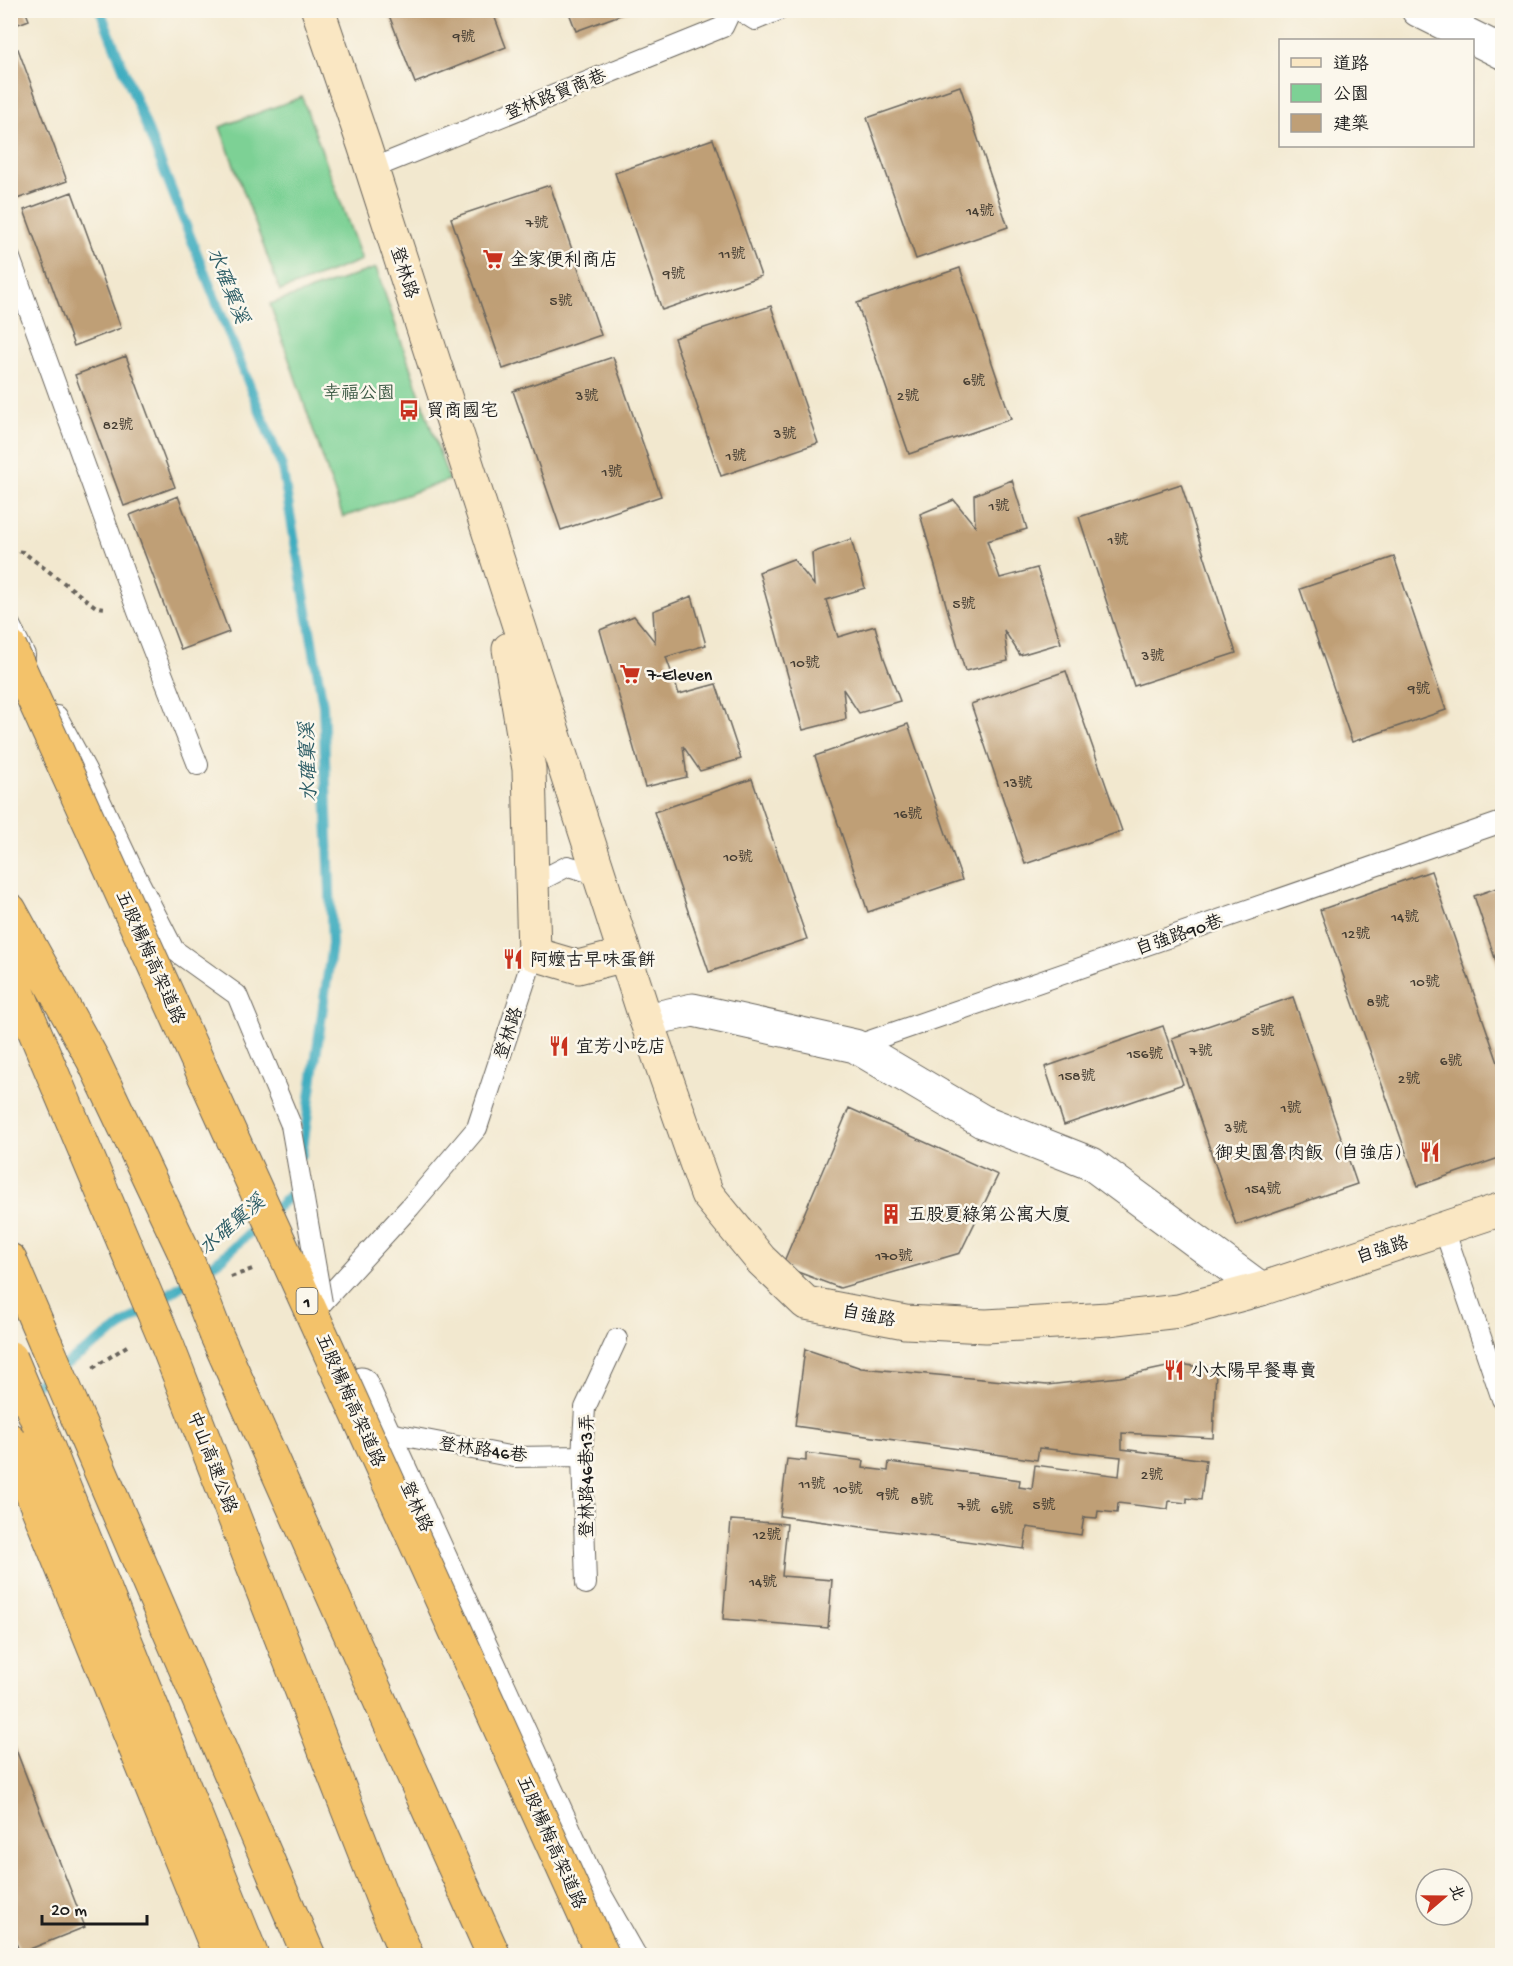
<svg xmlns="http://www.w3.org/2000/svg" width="1513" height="1966" font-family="'Gochi Hand','LXGW WenKai TC',sans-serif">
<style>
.green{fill:#7dd195;stroke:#4c7658;stroke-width:1.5}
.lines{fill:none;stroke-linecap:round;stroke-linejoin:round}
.stream{stroke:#41adc0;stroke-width:10}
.building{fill:#bf9f76}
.lane-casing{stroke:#67635b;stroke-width:22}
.street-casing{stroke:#67635b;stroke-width:35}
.secondary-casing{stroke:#67635b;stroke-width:35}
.highway-casing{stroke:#67635b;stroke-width:35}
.path{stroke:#67635b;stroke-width:4;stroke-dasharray:4.5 4.5;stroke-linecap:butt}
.lane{stroke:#fff;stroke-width:20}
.street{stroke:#fff;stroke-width:33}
.secondary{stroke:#fae7c3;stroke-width:33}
.highway{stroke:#f3c26a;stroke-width:33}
.lane-bridge-casing{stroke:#67635b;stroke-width:22;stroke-linecap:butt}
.highway-bridge-casing{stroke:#67635b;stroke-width:35;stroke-linecap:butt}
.lane-bridge{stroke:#fff;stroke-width:20}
.highway-bridge{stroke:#f3c26a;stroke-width:33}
.labels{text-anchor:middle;stroke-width:5;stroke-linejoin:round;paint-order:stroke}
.number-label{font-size:15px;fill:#453d32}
.shield{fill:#fbf7ec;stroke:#5f5e5a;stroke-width:1.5}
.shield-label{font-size:16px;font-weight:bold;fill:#1c1c1c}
.street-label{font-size:18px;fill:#1c1c1c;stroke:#fbf7ec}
.poi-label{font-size:18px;fill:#1c1c1c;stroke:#fbf7ec;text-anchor:start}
.park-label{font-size:18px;fill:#3e5b46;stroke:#fbf7ec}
.water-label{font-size:20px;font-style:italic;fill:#2d5d66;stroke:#fbf7ec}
</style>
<rect width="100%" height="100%" fill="#fbf7ec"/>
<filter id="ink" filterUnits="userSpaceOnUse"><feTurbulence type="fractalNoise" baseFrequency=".0167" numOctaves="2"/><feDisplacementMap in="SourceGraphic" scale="12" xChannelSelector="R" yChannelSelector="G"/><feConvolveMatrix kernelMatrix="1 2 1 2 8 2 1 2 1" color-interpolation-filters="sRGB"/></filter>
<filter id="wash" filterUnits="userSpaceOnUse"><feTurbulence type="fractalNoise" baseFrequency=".008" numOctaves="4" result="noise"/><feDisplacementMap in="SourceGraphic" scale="24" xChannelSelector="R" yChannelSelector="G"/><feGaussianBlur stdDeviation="1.35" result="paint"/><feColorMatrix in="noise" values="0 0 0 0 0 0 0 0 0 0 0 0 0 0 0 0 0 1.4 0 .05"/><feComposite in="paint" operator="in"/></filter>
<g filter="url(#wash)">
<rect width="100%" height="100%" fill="#f2e8cf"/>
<!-- green -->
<path class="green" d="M302,97L362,260L280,291L220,127Z
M376,268L449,480L343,517L270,304Z"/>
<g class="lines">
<!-- stream -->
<path class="stream" d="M100,10L282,467L323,705L332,944L302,1154
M10,1402L222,1258L297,1189L299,1182"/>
</g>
<g id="blocks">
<!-- building -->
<path class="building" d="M10,10H25L29,20L10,27Z
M387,10H492L506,47L415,83Z
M568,10H631V11L576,31Z
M18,49L67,181L14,200L10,191V51Z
M960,86L1008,227L916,259L867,118Z
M713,139L761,276L662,310L615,173Z
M550,185L601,335L503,369L451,218Z
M72,192L121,328L74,346L24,210Z
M960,268L1011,419L909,454L857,303Z
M771,306L818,443L721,476L674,338Z
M126,356L175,487L124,506L75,375Z
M613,357L661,496L561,530L513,391Z
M1012,480L1027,529L987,541L1000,578L1037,568L1061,643L1020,655L1004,630L1008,661L965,671L920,514L954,500L975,526L974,495Z
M1181,484L1236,653L1134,686L1079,517Z
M178,496L229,632L181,650L130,515Z
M851,539L865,588L826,600L838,637L875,626L884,658L900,701L859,713L843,689L846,719L803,730L759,572L793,559L814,585L812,553Z
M1394,557L1446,710L1352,742L1300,589Z
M692,596L706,645L666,657L679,694L716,684L741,759L700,771L683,746L687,777L645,787L600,630L634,616L655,642L653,611Z
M1066,671L1122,831L1025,864L971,704Z
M908,724L962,880L868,912L815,756Z
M752,779L807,939L709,972L654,812Z
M1431,871L1502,1074V1157L1418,1186L1320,910Z
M1502,886V979L1474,896Z
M1293,997L1357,1184L1236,1225L1172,1038Z
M1163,1026L1183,1084L1064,1125L1045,1067Z
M849,1108L998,1175L960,1253L840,1288L782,1266Z
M805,1349L861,1368L1047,1385L1120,1377L1181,1364L1216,1370L1213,1438L1122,1433V1449L1206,1460L1201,1500L1187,1498V1503L1169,1501L1168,1509L1118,1503L1117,1513L1098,1511L1097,1518L1084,1517L1081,1535L1027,1527L1024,1549L780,1516L787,1459L806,1461V1453L864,1461L863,1468L888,1471L889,1462L1020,1480L1019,1487L1032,1489L1035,1465L1119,1476L1121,1457L1039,1448L1037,1460L795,1426Z
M731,1520L787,1524L782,1576L832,1580L828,1628L723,1619Z
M11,1737L85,1927L20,1953L10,1928Z"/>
</g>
</g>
<g filter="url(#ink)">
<use href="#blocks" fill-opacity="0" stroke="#67635b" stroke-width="1.5"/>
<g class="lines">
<!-- lane casing -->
<g class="lane-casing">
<path id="lane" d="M739,10L755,20L779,10
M371,169L723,27L731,10
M10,258L138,612L198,765
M10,625L25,655
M57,716L86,770L131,866L174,950L237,995L291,1125
M533,884L568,866L599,875
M855,1046L1502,822
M1444,1229L1502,1399
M322,1303L410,1207L477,1128L534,954
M384,1432L514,1457L582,1456
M586,1584L582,1456L585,1408L617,1339"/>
</g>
<!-- street casing -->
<g class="street-casing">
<path id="street" d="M1418,10L1502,52
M646,1020L693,1010L855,1046L982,1121L1092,1164L1261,1289
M361,1384L591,1889L629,1956"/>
</g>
<!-- secondary casing -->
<g class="secondary-casing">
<path id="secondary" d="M318,10L364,145L646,1020L707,1194L761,1260L806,1303L905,1322L986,1326L1108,1319L1179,1311L1261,1289L1502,1209
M509,649L529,769L534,954L578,967L625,955"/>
</g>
<!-- highway casing -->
<g class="highway-casing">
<path id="highway" d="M10,910L93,1060L185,1254
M10,973L141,1283
M10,1260L46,1344
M216,1334L494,1956
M168,1347L383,1900L407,1956
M75,1412L309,1956
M39,1425L252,1956
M10,1440L220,1956"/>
</g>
<!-- path -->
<path class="path" d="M10,550L23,552L96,607L107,608
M231,1277L255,1268
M93,1368L130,1344"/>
<!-- lane -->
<use href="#lane" class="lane"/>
<!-- street -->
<use href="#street" class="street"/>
<!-- secondary -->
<use href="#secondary" class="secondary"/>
<!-- highway -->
<use href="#highway" class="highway"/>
<!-- lane-bridge casing -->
<g class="lane-bridge-casing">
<path id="lane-bridge" d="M291,1125L322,1303"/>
</g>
<!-- highway-bridge casing -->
<g class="highway-bridge-casing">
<path id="highway-bridge" d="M10,647L603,1956
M185,1254L216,1334
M141,1283L168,1347
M46,1344L75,1412
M11,1358L39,1425"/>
</g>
<!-- lane-bridge -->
<use href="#lane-bridge" class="lane-bridge"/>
<!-- highway-bridge -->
<use href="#highway-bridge" class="highway-bridge"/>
</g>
</g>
<!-- icons -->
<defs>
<g id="supermarket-bare" transform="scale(1.62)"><path d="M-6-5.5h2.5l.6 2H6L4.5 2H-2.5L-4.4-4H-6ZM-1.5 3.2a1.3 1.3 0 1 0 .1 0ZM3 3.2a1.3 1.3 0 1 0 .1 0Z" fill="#c8321e" stroke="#fbf7ec" stroke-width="2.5" paint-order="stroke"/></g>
<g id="bus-bare" transform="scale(1.62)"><path d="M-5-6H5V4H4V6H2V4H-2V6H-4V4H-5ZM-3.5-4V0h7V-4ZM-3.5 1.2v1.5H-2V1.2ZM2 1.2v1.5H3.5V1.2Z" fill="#c8321e" stroke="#fbf7ec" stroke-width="2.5" paint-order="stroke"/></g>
<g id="restaurant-bare" transform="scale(1.62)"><path d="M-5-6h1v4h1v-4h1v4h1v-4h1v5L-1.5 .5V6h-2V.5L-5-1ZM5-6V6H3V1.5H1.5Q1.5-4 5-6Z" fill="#c8321e" stroke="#fbf7ec" stroke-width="2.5" paint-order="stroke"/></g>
<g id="building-bare" transform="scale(1.62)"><path d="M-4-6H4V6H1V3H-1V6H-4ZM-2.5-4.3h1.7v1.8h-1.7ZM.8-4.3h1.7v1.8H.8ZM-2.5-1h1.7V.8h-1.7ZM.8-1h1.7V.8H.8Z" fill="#c8321e" stroke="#fbf7ec" stroke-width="2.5" paint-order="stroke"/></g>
</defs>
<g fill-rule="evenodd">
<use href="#supermarket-bare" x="493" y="259"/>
<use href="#bus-bare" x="409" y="410"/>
<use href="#supermarket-bare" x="630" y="674"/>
<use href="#restaurant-bare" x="513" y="959"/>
<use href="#restaurant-bare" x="559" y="1046"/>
<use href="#restaurant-bare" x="1430" y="1152"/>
<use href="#building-bare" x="891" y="1214"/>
<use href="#restaurant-bare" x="1174" y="1370"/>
</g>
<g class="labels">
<!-- number labels -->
<g class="number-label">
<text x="464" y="41">9號</text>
<text x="980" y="215">14號</text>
<text x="537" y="227">7號</text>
<text x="732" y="258">11號</text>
<text x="674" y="278">9號</text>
<text x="561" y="305">5號</text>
<text x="974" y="385">6號</text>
<text x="587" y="400">3號</text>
<text x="908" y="400">2號</text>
<text x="118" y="429">82號</text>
<text x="785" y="438">3號</text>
<text x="736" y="460">1號</text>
<text x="612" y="476">1號</text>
<text x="999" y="510">1號</text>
<text x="1118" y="544">1號</text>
<text x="964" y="608">5號</text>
<text x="1153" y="660">3號</text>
<text x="805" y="667">10號</text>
<text x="1419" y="693">9號</text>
<text x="1018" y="787">13號</text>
<text x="908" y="818">16號</text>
<text x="738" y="861">10號</text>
<text x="1405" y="921">14號</text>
<text x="1356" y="938">12號</text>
<text x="1425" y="986">10號</text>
<text x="1378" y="1006">8號</text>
<text x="1263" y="1035">5號</text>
<text x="1201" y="1055">7號</text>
<text x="1145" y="1058">156號</text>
<text x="1451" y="1065">6號</text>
<text x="1077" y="1080">158號</text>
<text x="1409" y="1083">2號</text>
<text x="1291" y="1112">1號</text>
<text x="1236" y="1132">3號</text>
<text x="1263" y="1193">154號</text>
<text x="894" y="1260">170號</text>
<text x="1152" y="1479">2號</text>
<text x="812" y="1488">11號</text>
<text x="848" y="1493">10號</text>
<text x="888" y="1499">9號</text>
<text x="922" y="1504">8號</text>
<text x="1044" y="1509">5號</text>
<text x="969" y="1510">7號</text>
<text x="1002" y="1513">6號</text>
<text x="767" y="1539">12號</text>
<text x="763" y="1586">14號</text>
</g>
<!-- shield labels -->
<rect class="shield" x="296.5" y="1288" width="21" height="26" rx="4.5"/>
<g class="shield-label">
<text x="307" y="1307">1</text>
</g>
<!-- street labels -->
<g class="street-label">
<text transform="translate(555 94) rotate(-22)" y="6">登林路貿商巷</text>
<text transform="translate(405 272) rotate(72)" y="6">登林路</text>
<text transform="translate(1179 934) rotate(-19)" y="6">自強路90巷</text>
<text transform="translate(151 957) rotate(66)" y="6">五股楊梅高架道路</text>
<text transform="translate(508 1033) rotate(-72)" y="6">登林路</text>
<text transform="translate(1382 1249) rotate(-18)" y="6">自強路</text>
<text transform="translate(869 1315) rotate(11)" y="6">自強路</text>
<text transform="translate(351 1400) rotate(66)" y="6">五股楊梅高架道路</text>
<text transform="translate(483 1449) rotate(8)" y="6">登林路46巷</text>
<text transform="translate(213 1462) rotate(69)" y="6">中山高速公路</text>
<text transform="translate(586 1476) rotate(-90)" y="6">登林路46巷13弄</text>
<text transform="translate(417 1506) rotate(66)" y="6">登林路</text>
<text transform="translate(552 1842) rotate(66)" y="6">五股楊梅高架道路</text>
</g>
<!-- poi labels -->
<g class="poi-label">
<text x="510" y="265">全家便利商店</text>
<text x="426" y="416">貿商國宅</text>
<text x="647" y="680">7-Eleven</text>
<text x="530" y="965">阿嬤古早味蛋餅</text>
<text x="576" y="1052">宜芳小吃店</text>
<text x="1413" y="1158" text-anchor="end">御史園魯肉飯（自強店）</text>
<text x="908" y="1220">五股夏綠第公寓大廈</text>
<text x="1191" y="1376">小太陽早餐專賣</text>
</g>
<!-- park labels -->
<g class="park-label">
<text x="359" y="398">幸福公園</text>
</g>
<!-- water labels -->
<g class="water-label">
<text transform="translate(229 285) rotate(68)" y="7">水確窠溪</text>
<text transform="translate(307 762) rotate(-92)" y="7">水確窠溪</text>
<text transform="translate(231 1224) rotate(-41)" y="7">水確窠溪</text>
</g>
</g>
<!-- margin -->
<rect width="1513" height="1966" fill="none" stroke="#fbf7ec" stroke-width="36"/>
<!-- legend -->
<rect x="1279" y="39" width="195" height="108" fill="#fbf7ec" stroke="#a29f99" stroke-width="1.5"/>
<rect x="1291" y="58" width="30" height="9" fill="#fae7c3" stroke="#a29f99" stroke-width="1.5"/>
<text x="1333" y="69" font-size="18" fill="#1c1c1c">道路</text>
<rect x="1291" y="84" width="30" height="18" fill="#7dd195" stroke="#a29f99" stroke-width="1.5"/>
<text x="1333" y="99" font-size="18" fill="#1c1c1c">公園</text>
<rect x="1291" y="114" width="30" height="18" fill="#bf9f76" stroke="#a29f99" stroke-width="1.5"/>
<text x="1333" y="129" font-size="18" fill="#1c1c1c">建築</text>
<!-- north arrow -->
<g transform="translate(1444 1897) rotate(70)"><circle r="28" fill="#fbf7ec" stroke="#a29f99" stroke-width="1.5"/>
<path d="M0-4.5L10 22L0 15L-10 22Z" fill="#c8321e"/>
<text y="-9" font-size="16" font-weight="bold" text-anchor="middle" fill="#1c1c1c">北</text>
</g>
<!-- scale -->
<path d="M42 1915v9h105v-9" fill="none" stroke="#1c1c1c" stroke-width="3"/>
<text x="51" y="1915" font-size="18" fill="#1c1c1c" stroke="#fbf7ec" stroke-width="4.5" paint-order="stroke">20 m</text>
</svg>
